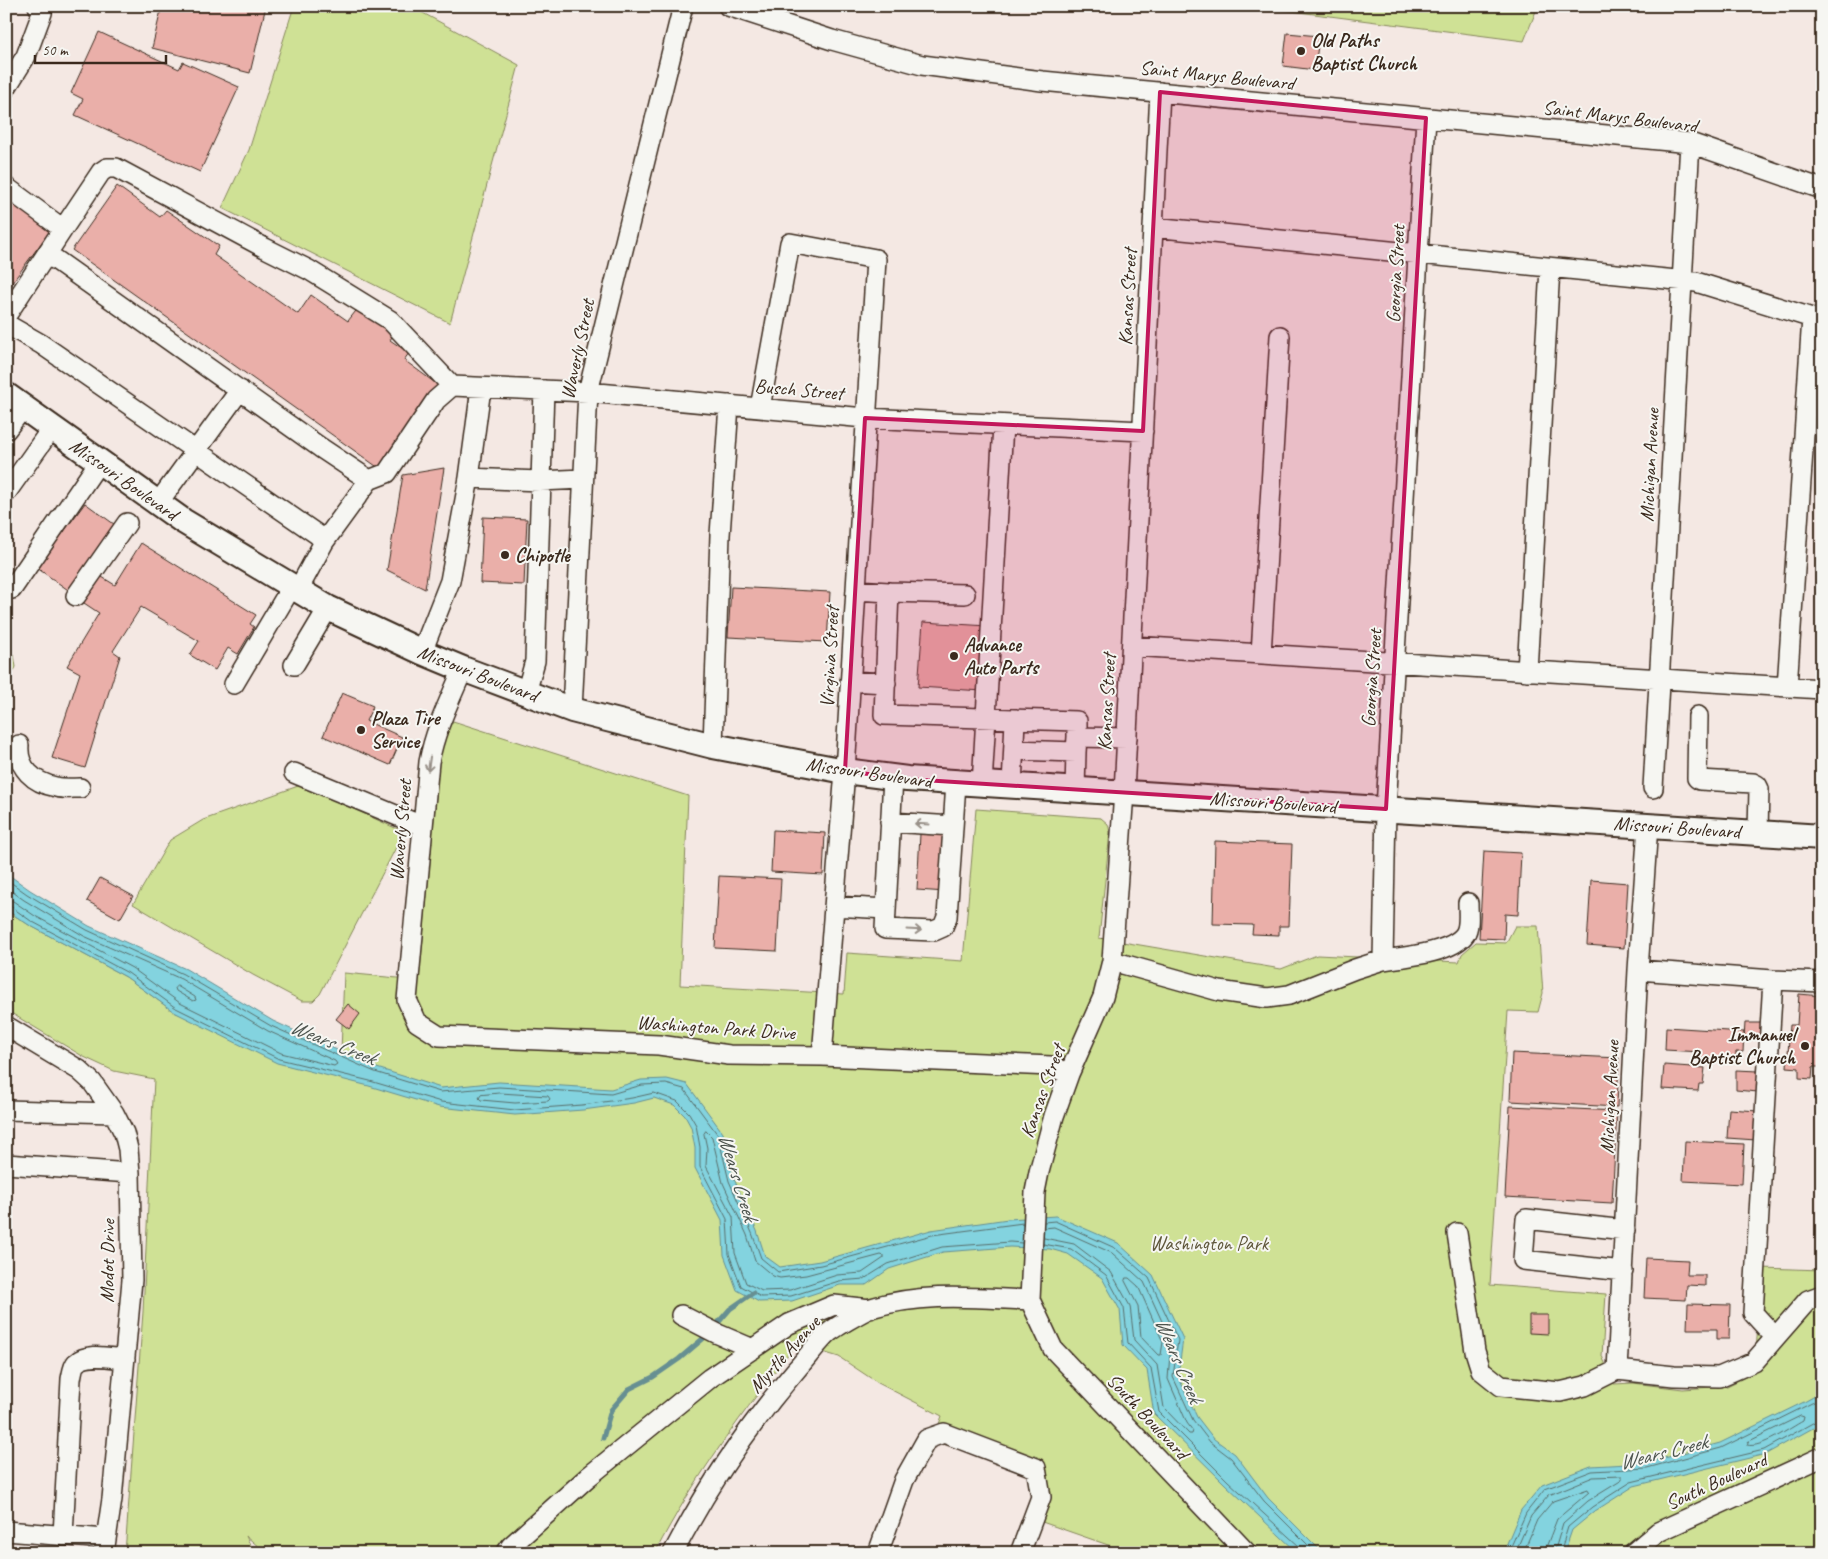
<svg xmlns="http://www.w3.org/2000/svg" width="1828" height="1559" font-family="Caveat,sans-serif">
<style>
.green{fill:#cfe195;stroke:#85865a}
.water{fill:#83d3df;stroke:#668f92}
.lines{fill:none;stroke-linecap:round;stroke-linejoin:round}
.shore{stroke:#586e6b;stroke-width:1}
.stream{stroke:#668f92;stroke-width:5}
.building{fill:#eaafa9;stroke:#3b2a1e}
.minor-casing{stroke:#3b2a1e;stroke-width:22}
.major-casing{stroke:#3b2a1e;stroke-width:28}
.minor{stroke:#f6f6f2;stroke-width:19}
.major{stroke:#f6f6f2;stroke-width:24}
.oneway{stroke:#989088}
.marked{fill:#c2185b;fill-opacity:0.2;stroke:#c2185b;stroke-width:4;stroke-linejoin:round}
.poi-dot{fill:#3b2a1e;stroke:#f6f6f2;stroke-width:2}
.labels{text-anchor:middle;stroke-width:4;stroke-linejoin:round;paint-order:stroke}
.poi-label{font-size:20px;font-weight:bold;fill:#3b2a1e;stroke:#f6f6f2;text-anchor:start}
.street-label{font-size:20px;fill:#3b2a1e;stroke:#f6f6f2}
.park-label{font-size:20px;fill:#60583c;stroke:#f6f6f2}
.water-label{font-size:21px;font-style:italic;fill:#4d544e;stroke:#f6f6f2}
</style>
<rect width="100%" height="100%" fill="#f4e8e3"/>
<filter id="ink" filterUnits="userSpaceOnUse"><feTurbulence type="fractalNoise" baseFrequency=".02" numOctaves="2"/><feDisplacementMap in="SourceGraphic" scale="10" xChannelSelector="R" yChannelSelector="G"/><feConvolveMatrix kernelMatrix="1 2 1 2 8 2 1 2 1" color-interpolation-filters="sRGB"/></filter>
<g filter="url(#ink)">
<!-- green -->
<path class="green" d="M294,6H410L519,65L450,323L222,208L249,150Z
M1273,6H1538L1524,41L1283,10Z
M14,655L16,667L6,686V657Z
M453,721L688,796L680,985L844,994L847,953L963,961L976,809L1101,818L1108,824L1110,832L1099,938L1281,969L1317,955L1459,962L1462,954L1476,942L1506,943L1515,926H1538L1543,993L1538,1012L1508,1011L1490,1285L1606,1294L1602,1356L1614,1384L1633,1383L1683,1389L1727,1386L1755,1372L1761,1268L1822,1270V1553H1131L1042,1522L1047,1497L1045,1479L971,1435L939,1424L942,1416L878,1383L839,1357L796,1344C745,1410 694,1477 655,1553H266L246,1536L252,1549L257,1553H125L143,1312L154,1079L114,1071L84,1057L6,1010V910L29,925L126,977L174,1012L340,1079L344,973L419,980L441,741Z
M301,785L404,832L320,994L313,1001H302L253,975L133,904L170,840L203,820Z"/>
<!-- water -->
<path class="water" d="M6,873L30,890L89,926L186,969L273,1021L377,1068L441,1088L499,1082L611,1089L641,1080L667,1079L687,1084L723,1133L734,1179L757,1231L765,1256L780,1267L820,1261L931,1230L1008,1219L1056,1216L1118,1243L1153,1275L1183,1339L1178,1376L1197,1417L1214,1439L1235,1454L1268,1498L1323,1553H1298L1225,1484L1154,1414L1147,1370L1123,1345L1120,1310L1102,1278L1068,1254L1050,1249L1010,1247L943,1252L889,1269L866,1285H840L792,1301L759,1302L737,1290L724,1255L722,1220L695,1168V1148L691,1127L685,1116L674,1105L654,1098L634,1103L583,1110L515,1115L439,1107L369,1086L277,1063L174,1012L126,977L29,925L6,910Z
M1822,1392V1423L1766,1454L1634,1486L1595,1511L1572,1530L1564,1553H1503L1521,1510L1542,1485L1591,1466L1646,1463L1720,1443L1806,1401Z"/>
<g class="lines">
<!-- shore -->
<path class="shore" d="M6,879L27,894L87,930L183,974L271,1026L375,1072L440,1092L499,1087L611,1094L642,1085L666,1084L684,1089L718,1135L729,1181L752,1233L761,1258L778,1272L821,1265L932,1235L1023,1223
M6,887L24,900L84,936L181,979L268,1031L335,1061L337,1064L334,1066L281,1053L180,1003L132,968L35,916L13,901L6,900
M6,906H10L31,921L128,973L176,1008L279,1059L370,1081L441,1102L515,1110L582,1105L632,1098L654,1093L677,1101L689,1113L696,1125L700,1147V1167L727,1219L729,1254L741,1286L761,1297L791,1296L839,1281L864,1279L888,1264L942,1247L1010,1242L1022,1243
M177,986L195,997L196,1000L193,1001L176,991L175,988Z
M500,1093L548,1096L550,1099L548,1101L515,1103L481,1100L479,1098L481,1095Z
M706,1131L712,1137L723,1183L747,1235L755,1261L773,1276L780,1278L806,1275L881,1255L884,1256V1258L862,1273L837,1275L790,1290L762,1291L746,1283L735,1253L733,1217L706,1166L707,1148L704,1134Z
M1044,1222L1055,1221L1115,1248L1149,1278L1178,1340L1173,1377L1193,1420L1210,1442L1231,1458L1264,1501L1316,1553
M1044,1238L1074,1244L1111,1272L1130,1306L1134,1340L1157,1365L1164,1408L1189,1434H1192L1193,1431L1187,1423L1168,1379L1171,1341L1144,1282L1112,1253L1054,1227L1044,1228
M1043,1244L1071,1249L1106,1275L1124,1308L1128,1343L1151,1368L1159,1412L1228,1481L1300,1547L1301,1553
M1126,1278H1129L1138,1286L1163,1342L1161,1355H1158L1141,1337L1138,1306L1125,1281Z
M1801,1416L1804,1417L1803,1421C1790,1428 1761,1449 1747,1445L1748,1442Z
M1508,1553L1526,1513L1545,1489L1592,1471L1647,1468L1721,1448L1822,1398
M1515,1553L1531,1516L1549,1495L1593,1477L1622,1476V1480L1588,1501L1563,1523L1554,1553
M1523,1553L1537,1520L1553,1501L1588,1489L1589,1492L1557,1519L1547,1545L1546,1553
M1560,1553L1568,1527L1592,1507L1631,1482L1764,1450L1818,1420L1822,1419"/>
<!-- stream -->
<path class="stream" d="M717,1324L730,1309L753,1293
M603,1438L611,1410L629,1389L653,1377L679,1359L705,1337"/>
</g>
<!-- building -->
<path class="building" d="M162,6H266L250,73L152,48Z
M99,32L179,69L183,62L239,87L200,172L75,115L83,99L71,93Z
M1287,33L1319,36L1315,70L1283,66Z
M117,186L160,217L166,210L219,246L214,255L298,314L311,295L348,321L359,307L395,332L390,340L409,353L404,360L442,388L383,471L72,250Z
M6,199L50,231L6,291Z
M444,468L425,589L387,570L403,475Z
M85,503L118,527L71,592L37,568Z
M483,517L527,519L524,585L480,583Z
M141,543L256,615L250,624L254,627L238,654L228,648L215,670L190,655L199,641L141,607L113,651L120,656L85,768L52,758L80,673L67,666L99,613L81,601L97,574L115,585Z
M731,587L830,592L827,642L728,637Z
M923,622L988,626L983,691L918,687Z
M342,693L373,706L366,721L402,737L390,765L323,736Z
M773,830L825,833L823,875L771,872Z
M920,834L950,835L946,892L917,890Z
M1215,841L1292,844L1289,926H1279V935L1252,934L1253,925L1213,924Z
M1484,851L1521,853L1518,915L1505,914L1504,939L1479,938Z
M719,876L781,879L777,951L715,948Z
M100,878L133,896L120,919L87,901Z
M1591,880L1628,883L1624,948L1587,945Z
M1799,994L1822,996V1067H1813L1812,1079L1799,1078V1068L1787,1067L1790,1025H1797Z
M348,1004L360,1014L349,1029L336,1019Z
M1745,1023H1764L1763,1039L1744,1038Z
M1666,1027L1744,1032L1743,1052H1736L1735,1062L1701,1060V1052L1665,1050Z
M1512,1053L1619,1058L1617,1107L1510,1101Z
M1664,1065L1705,1068L1703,1084H1699L1698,1091L1662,1089Z
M1736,1070L1758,1071V1092L1736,1090Z
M1510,1106L1617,1111L1612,1203L1505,1197Z
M1729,1109L1758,1111L1756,1140L1727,1138Z
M1685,1141L1744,1144L1742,1184L1683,1181Z
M1646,1258L1688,1260L1687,1275H1705V1286L1687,1285L1686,1300L1644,1298Z
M1688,1304L1730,1305L1729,1339H1717V1329H1687Z
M1529,1315H1548V1334L1529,1333Z"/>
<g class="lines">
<!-- minor casing -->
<g class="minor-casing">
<path id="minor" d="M728,6L832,40L922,65L1042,81L1690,143L1822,189
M6,88L26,56L42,13L38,6
M1160,92L1124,792L1112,961L1103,997L1069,1074L1054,1116L1039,1172L1035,1192L1030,1300L1053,1349L1247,1553
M6,187L63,229L46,255
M1153,227L1696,282L1822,321
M63,229L101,172L107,168H116L265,248L309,270L390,320L452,386
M6,316L46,255L56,260L321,448L369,480
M6,324L41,344L318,535L324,542L298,590
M452,386L588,392L865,418L1143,431
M760,408L790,243L876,259L845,771L822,1056
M6,430L23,408
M469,478L540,481L583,479
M6,493L52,428
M158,503L240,390
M324,542L369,480L387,473L436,400L452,386
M6,585L12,589L99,462
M856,590L889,592
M965,594L889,592L884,715L1077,721V737
M76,596L127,523
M1132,646L1822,689
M422,652L450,581L469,478L481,388
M1261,654L1280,336
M294,665L328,608
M463,669C450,700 435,729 429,762L407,1000L417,1022L439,1036L659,1045L729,1055L822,1056L1051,1066L1069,1074
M1527,671L1550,268
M850,681L886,683
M234,684L292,586
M1787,687L1812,318
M526,693L535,661L544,390
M572,710L588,392L683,6
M1698,716L1697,778L1700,780L1753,783L1757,785L1759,789L1758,832
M19,745C17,768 34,783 56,787C64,789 72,788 80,788
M713,746L720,535L729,405
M1014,750L1076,752L1077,737L1127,738
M294,773L422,826
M893,777L885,929L934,931L943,927L947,917L956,783
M982,785L1003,425
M1012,786L1015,720
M1653,788L1690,143
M1075,790L1076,752
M890,822L953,826
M834,906L886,909
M1383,960C1404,957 1452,953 1465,934C1470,926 1468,913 1468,903
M1112,961L1219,991L1267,998L1289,995L1355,969L1383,960L1386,809L1426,118
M1638,970L1773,980L1822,982
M1773,980L1753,1313L1775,1337
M6,1026L79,1070L92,1082L114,1113L124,1133L128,1149L130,1173L132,1280L112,1499L104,1553
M6,1110L114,1113
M6,1164L130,1173
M1457,1233L1475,1351L1481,1370L1501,1386L1560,1392L1585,1386L1617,1370L1674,1376L1719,1377L1754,1362L1808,1300L1822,1295
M1623,1271L1523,1260L1526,1219L1625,1230
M681,1315L718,1334L753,1349
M1617,1370L1638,970L1648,825
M6,1531L106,1539
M63,1536L71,1379C72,1374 73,1366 76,1363C87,1352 111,1358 125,1359
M506,1553L511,1546L588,1477L710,1378L789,1324L834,1305L870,1309
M673,1553C707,1488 748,1426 796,1370C806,1359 815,1346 826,1335C832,1329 863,1311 871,1308C923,1292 977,1298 1030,1300
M878,1553L904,1480L927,1439L944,1433L1036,1468L1041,1497L1020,1553
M1633,1553L1658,1532L1822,1457"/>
</g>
<!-- major casing -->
<g class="major-casing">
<path id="major" d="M6,395L183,521L328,608L422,652L463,669L572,710L713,746L845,771L907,779L1822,837"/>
</g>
<!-- minor -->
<use href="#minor" class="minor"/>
<!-- major -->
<use href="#major" class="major"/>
</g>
<!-- one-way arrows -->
<defs><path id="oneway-shaft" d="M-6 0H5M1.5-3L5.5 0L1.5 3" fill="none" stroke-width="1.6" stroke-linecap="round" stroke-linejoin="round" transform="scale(1.25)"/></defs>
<g class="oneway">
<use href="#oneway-shaft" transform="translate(429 764) rotate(98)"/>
<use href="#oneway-shaft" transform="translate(922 824) rotate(-177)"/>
<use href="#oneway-shaft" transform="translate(914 930) rotate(3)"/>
</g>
</g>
<!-- marked area -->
<path class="marked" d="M1160,92L1426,118L1386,809L907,779L845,771L865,418L1143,431Z"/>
<!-- markers -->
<g class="poi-dot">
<circle cx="1301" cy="51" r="5"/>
<circle cx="505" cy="555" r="5"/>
<circle cx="954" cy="656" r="5"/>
<circle cx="361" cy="730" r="5"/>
<circle cx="1805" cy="1046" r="5"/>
</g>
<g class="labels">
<!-- poi labels -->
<g class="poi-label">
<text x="1311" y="47">Old Paths<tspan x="1311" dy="23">Baptist Church</tspan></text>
<text x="515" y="562">Chipotle</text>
<text x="964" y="651">Advance<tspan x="964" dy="23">Auto Parts</tspan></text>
<text x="371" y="725">Plaza Tire<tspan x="371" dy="23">Service</tspan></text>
<text x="1795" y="1041" text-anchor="end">Immanuel<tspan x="1795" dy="23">Baptist Church</tspan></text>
</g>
<!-- street labels -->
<g class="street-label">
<text transform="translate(1217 75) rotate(6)" y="7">Saint Marys Boulevard</text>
<text transform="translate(1620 116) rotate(7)" y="7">Saint Marys Boulevard</text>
<text transform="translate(1395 274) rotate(-87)" y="7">Georgia Street</text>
<text transform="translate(1127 297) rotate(-87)" y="7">Kansas Street</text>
<text transform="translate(577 349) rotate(-78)" y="7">Waverly Street</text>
<text transform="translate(799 389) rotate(5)" y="7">Busch Street</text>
<text transform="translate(1649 465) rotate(-87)" y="7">Michigan Avenue</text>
<text transform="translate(124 479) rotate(35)" y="7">Missouri Boulevard</text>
<text transform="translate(829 657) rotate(-87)" y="7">Virginia Street</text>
<text transform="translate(478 673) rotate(21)" y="7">Missouri Boulevard</text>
<text transform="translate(1371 678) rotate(-86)" y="7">Georgia Street</text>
<text transform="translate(1106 702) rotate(-87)" y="7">Kansas Street</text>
<text transform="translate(869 772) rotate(8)" y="7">Missouri Boulevard</text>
<text transform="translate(1273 802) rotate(4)" y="7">Missouri Boulevard</text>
<text transform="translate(1677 827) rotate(4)" y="7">Missouri Boulevard</text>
<text transform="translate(400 830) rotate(-85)" y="7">Waverly Street</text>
<text transform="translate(716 1027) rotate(4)" y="7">Washington Park Drive</text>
<text transform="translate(1042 1091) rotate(-70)" y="7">Kansas Street</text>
<text transform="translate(1609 1097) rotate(-87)" y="7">Michigan Avenue</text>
<text transform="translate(107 1261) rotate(-89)" y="7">Modot Drive</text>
<text transform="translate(784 1354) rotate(-48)" y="7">Myrtle Avenue</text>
<text transform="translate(1148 1416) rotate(47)" y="7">South Boulevard</text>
<text transform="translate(1716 1481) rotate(-25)" y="7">South Boulevard</text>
</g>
<!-- park labels -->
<g class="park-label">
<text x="1209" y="1250">Washington Park</text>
</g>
<!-- water labels -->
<g class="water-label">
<text transform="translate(333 1042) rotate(22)" y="7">Wears Creek</text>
<text transform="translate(738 1177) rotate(73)" y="7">Wears Creek</text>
<text transform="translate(1179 1360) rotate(67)" y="7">Wears Creek</text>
<text transform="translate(1663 1452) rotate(-14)" y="7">Wears Creek</text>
</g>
</g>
<!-- margin -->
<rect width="1828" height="1559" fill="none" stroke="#f6f6f2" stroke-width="25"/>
<rect x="12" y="12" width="1803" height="1534" fill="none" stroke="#3b2a1e" stroke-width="2" filter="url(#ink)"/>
<!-- scale -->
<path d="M35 55v8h131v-8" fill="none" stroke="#3b2a1e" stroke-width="2.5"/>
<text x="42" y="55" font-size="15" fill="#3b2a1e" stroke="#f6f6f2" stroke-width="4" paint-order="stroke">50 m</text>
</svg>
